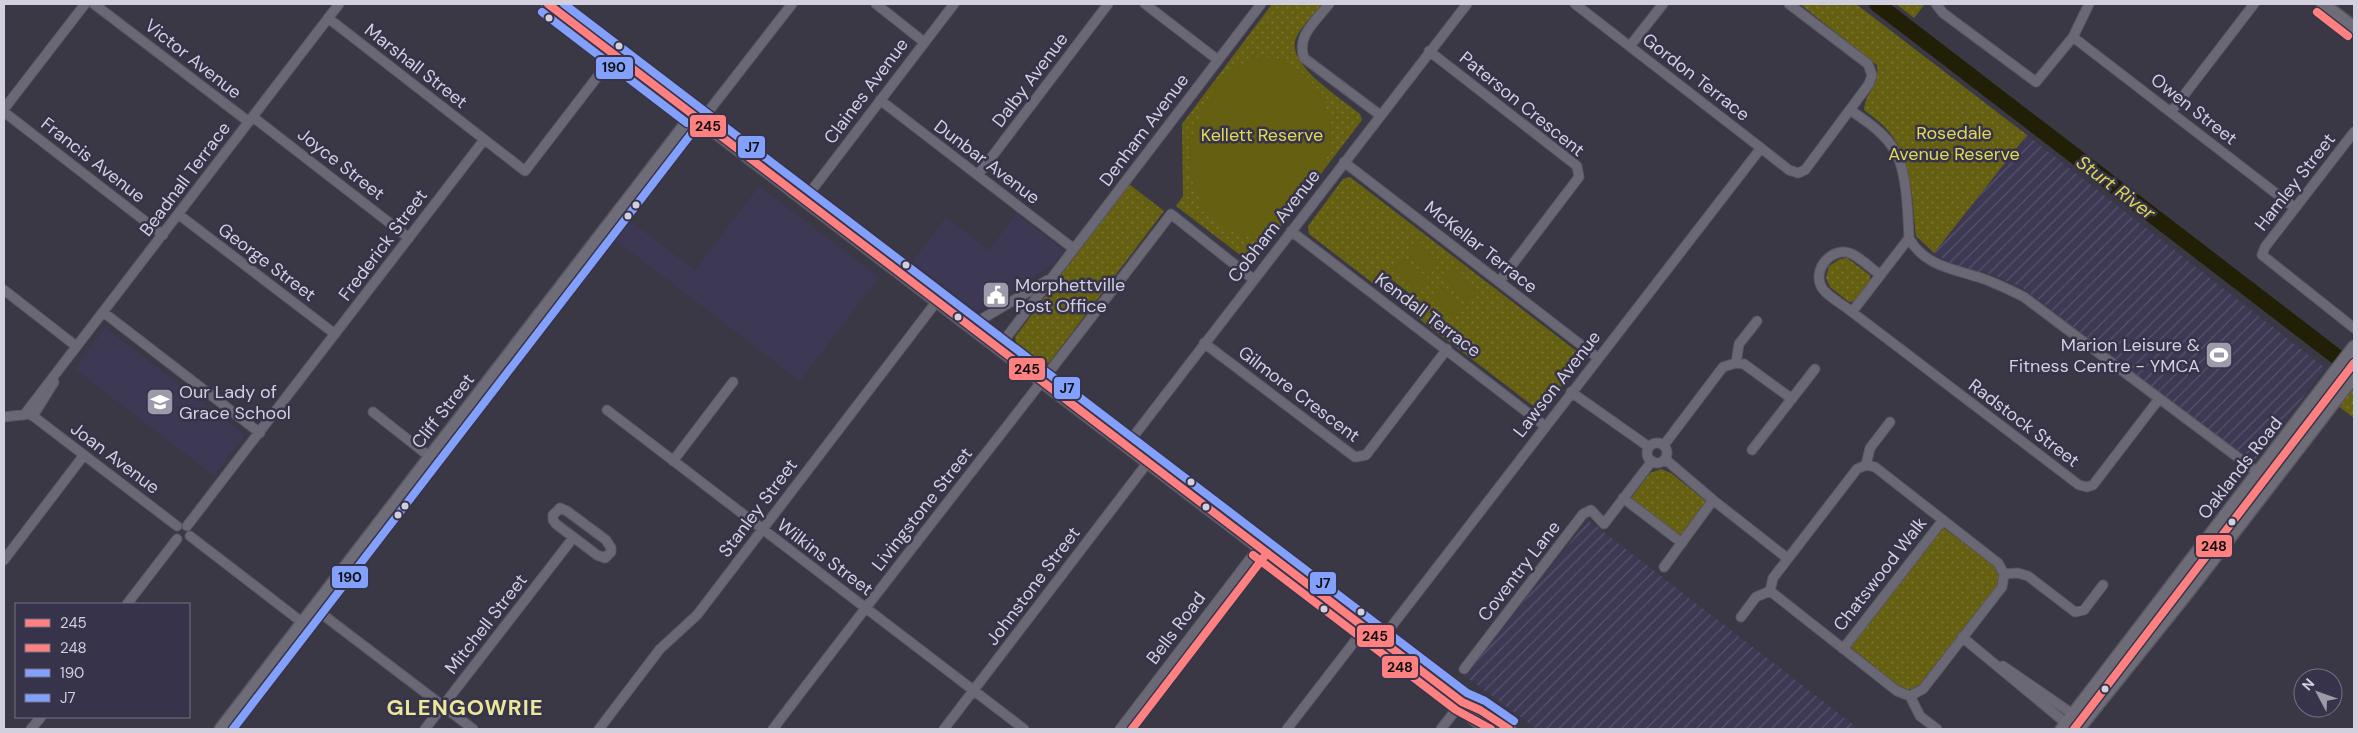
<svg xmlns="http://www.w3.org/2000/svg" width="2358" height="733" font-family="'DM Sans',sans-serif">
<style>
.built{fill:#3d3853}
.industrial{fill:url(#industrial-furrows)}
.green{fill:url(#green-dots)}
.pitch{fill:#645f11}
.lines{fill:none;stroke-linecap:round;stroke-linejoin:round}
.river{stroke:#211f06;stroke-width:16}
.street-casing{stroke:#585662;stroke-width:11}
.secondary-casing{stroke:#585662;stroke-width:15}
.street{stroke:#6a6874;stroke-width:9}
.secondary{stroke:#6d6c77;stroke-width:12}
.bus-1-casing{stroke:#37334a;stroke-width:11}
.bus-2-casing{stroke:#37334a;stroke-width:11}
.bus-3-casing{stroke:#37334a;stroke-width:11}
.bus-4-casing{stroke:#37334a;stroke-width:11}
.bus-1{stroke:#ff8080;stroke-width:8}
.bus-2{stroke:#ff8080;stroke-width:8}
.bus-3{stroke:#83a1fc;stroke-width:8}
.bus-4{stroke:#83a1fc;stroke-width:8}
.bus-dot{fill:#d2d0df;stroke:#37334a;stroke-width:2}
.labels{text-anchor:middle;stroke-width:5;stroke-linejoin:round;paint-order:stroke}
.street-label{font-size:18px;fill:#d2d0df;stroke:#37334a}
.park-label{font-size:18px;fill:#e1da57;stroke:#37334a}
.poi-label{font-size:18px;fill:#d2d0df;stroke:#37334a;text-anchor:start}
.water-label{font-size:19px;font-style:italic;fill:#ddd652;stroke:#37334a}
.district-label{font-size:22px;font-weight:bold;letter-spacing:1px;fill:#eae798;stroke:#37334a}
.line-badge{stroke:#37334a;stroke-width:2}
.pale-badge-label{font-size:14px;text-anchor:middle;font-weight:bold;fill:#111}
</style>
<defs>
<pattern id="industrial-furrows" width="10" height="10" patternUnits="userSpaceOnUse" patternTransform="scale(1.25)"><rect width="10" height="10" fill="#3d3853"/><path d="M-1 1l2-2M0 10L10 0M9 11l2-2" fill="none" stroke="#58546b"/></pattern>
<pattern id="green-dots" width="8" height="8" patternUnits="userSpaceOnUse" patternTransform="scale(1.25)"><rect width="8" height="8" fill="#645f11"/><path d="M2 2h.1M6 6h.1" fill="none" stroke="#797533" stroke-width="1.8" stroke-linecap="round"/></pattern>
</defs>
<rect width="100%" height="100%" fill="#3a3845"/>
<!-- built -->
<path class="built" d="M759,186L879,277L800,381L610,236L625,217L695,270Z
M1016,214L1062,249L1063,252L1052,266L978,312L912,262L946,217L989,250Z
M105,327L245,435L214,476L75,369Z"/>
<!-- industrial -->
<path class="industrial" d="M2027,135L2325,368L2252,464L2023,288L1993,275L1954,265L1934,253Z
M1588,520L1859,729H1537L1465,676Z"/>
<!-- green -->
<path class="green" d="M1272,4H1322C1316,12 1296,32 1295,42C1290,67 1342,99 1360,114L1362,120L1252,264L1176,206L1183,196L1182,124Z
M1800,4H1856L2027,135L1934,253L1916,236C1912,201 1913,162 1890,133C1883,124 1873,117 1864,110C1866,90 1880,87 1877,65Z
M1896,4H1925L1914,18Z
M1350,177L1579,353L1580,362L1544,409H1537L1401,305L1409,293L1383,273L1374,284L1309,234L1308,226L1343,179Z
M1129,184L1164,211L1049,363H1043L1016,343L1015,337Z
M1847,258L1870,275L1871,283L1857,301L1849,302L1830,287L1826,278L1829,266L1840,259Z
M2354,385V418L2338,406Z
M1661,469L1671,473L1707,502L1681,537L1631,498L1650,473Z
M1941,526L1996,567L1999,572V583L1922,682C1915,690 1910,691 1900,687L1849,646Z"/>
<!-- pitch -->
<path class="pitch" d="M1259,57C1311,57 1343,115 1326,161C1322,172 1309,184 1301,194C1294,203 1288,213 1280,221C1252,250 1220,230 1202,203C1170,157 1207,70 1259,57Z
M1416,242L1440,261L1431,273L1407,254Z
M1403,258L1428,278L1419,289L1394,270Z
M1452,270L1476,289L1467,301L1442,281Z
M1439,286L1464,305L1455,317L1430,298Z"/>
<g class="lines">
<!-- river -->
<path class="river" d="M1877,4L2354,370"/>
<!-- street casing -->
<g class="street-casing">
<path id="street" d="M94,4L249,122
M876,4L924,42
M1145,4L1218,60
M1329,4C1316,21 1296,36 1304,58L1380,115
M1575,4L1761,148L1789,170L1798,173L1805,170L1869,84L1872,75L1868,64L1789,4
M1936,4L1943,13L2036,82L2073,37L2089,4
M328,18L525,171L614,55
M2073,37L2295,208
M1630,46L1663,4
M1429,51L1577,166L1579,177L1499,282
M880,100L1074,249
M4,109L85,4
M1850,110C1866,121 1885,133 1895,151C1907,171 1908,214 1909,238C1924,266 1954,269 1981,278C1996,283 2010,290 2024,297L2272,483
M4,112L163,235
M2171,112L2254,4
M253,117L409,238
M701,121L792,4
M2354,132L2265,247L2262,255L2354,328
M1344,162L1598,358
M978,175L1108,4
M805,199L954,4
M178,214L335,334
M1291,231L1545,426
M1880,275C1872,269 1862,259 1852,254C1833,245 1811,269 1822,288C1828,297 1844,305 1852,312L2079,485L2087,487L2093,485L2159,399
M4,290L76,346
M103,312L260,433
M1852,312L1909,238
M970,326L1048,280
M1204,343L1355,457L1366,455L1447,349
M999,347L1261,4
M1736,363L1744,364L1792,399
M1571,392L1649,447
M607,410L1024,729
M373,412L430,457
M24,415L339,4
M33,416L54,382
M4,417L29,414L33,416L177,526
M1647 453a10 10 0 1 1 20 0a10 10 0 1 1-20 0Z
M1664,445L1723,367L1736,363L1739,344L1757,321
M1126,446L1467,4
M1752,450L1815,369
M1665,459L1713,500L1787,558
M673,461L733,382
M1866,465L1875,467L1998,563L2004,574L2002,587L1923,689L1910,696L1897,691L1770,591L1773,578L1857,469Z
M1866,465L1870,448L1890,422
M1623,498L1682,543
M560,508L567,511L606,540L611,548V552L605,558L597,555L556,524L553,520V515Z
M187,526L484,140
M190,536L303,623
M4,560L84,455
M1664,567L1713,500
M2004,574L2018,573L2028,576L2075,612L2084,610L2103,585
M127,604L177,539
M314,608L473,729
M1741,617L1756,597L1770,591
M1962,637L2073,729
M1381,640L1761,148
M1843,649L1943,520
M2003,666L2077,717
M1464,669L1583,514L1591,510L1604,524L1652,461
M1910,696L1920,716L1937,729
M31,729L41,717
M425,729L573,538
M599,729L660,649L697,615L937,301
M773,729C904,556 1039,387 1171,214L1253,279
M944,729L1148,462
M1120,729L1259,547
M1287,729L1365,628
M1441,729L1462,702"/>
</g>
<!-- secondary casing -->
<g class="secondary-casing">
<path id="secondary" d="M548,4L1462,702L1480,710L1509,729
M2323,4L2354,28
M1462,702L1474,719L1488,729
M221,729L693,115
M2062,729L2354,347
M2078,729L2187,593L2354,376"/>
</g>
<!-- street -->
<use href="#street" class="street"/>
<!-- secondary -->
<use href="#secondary" class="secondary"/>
<!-- bus-1 casing -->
<g class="bus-1-casing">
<path id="bus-1" d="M548,4L1462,702L1480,710L1509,729"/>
</g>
<!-- bus-2 casing -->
<g class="bus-2-casing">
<path id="bus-2" d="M2317,12L2348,36
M1253,555L1456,710L1491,729
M1132,729L1267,553
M2074,729L2354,363"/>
</g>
<!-- bus-3 casing -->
<g class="bus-3-casing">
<path id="bus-3" d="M542,12L687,123
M233,729L701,121"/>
</g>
<!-- bus-4 casing -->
<g class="bus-4-casing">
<path id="bus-4" d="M564,4L1467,693L1485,701L1514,721"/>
</g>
<!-- bus-1 -->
<use href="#bus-1" class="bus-1"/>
<!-- bus-2 -->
<use href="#bus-2" class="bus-2"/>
<!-- bus-3 -->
<use href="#bus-3" class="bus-3"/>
<!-- bus-4 -->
<use href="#bus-4" class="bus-4"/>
</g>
<!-- icons -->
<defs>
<g id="civic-square" transform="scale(1.4375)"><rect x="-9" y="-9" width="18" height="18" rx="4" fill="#9d9ba9" stroke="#37334a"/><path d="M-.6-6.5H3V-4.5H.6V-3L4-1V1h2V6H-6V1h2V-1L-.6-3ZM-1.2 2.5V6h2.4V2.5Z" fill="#fff"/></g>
<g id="stadium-square" transform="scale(1.4375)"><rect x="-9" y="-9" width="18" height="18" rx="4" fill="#9d9ba9" stroke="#37334a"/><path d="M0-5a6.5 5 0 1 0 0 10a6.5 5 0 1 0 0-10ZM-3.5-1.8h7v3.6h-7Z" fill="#fff"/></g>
<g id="school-square" transform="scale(1.4375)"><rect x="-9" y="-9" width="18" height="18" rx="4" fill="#9d9ba9" stroke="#37334a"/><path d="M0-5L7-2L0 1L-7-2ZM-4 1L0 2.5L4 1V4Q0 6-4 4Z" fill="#fff"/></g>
</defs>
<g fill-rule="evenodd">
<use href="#civic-square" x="996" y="295"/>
<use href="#stadium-square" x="2219" y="355"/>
<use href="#school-square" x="160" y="402"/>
</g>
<!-- markers -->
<g class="bus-dot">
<circle cx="549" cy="18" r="4.5"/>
<circle cx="619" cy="46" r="4.5"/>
<circle cx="636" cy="205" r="4.5"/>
<circle cx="628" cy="216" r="4.5"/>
<circle cx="906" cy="265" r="4.5"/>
<circle cx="958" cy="317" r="4.5"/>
<circle cx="1191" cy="482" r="4.5"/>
<circle cx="405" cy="506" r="4.5"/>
<circle cx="1206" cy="507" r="4.5"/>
<circle cx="398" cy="515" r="4.5"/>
<circle cx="2232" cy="522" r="4.5"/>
<circle cx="1324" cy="609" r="4.5"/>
<circle cx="1361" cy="612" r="4.5"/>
<circle cx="2105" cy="689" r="4.5"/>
</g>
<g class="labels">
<!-- street labels -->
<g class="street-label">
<text transform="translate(193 59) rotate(38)" y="6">Victor Avenue</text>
<text transform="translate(416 66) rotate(38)" y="6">Marshall Street</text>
<text transform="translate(1696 77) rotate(38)" y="6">Gordon Terrace</text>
<text transform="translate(1030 80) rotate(-53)" y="6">Dalby Avenue</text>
<text transform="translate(866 91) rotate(-53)" y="6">Claines Avenue</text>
<text transform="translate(1522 104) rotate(39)" y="6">Paterson Crescent</text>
<text transform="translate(2194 109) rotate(38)" y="6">Owen Street</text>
<text transform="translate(1144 130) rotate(-53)" y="6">Denham Avenue</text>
<text transform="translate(93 160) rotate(38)" y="6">Francis Avenue</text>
<text transform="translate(987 162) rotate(37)" y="6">Dunbar Avenue</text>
<text transform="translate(341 164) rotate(38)" y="6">Joyce Street</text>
<text transform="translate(185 179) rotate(-53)" y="6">Beadnall Terrace</text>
<text transform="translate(2295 182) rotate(-52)" y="6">Hamley Street</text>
<text transform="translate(1274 226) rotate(-52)" y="6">Cobham Avenue</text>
<text transform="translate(383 245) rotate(-53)" y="6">Frederick Street</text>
<text transform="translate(1481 247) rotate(38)" y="6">McKellar Terrace</text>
<text transform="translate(267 262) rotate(37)" y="6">George Street</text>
<text transform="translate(1428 315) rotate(37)" y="6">Kendall Terrace</text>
<text transform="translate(1557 384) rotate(-52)" y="6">Lawson Avenue</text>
<text transform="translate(1299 394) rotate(37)" y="6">Gilmore Crescent</text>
<text transform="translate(443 411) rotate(-52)" y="6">Cliff Street</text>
<text transform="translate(2024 423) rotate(37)" y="6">Radstock Street</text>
<text transform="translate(115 458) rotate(37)" y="6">Joan Avenue</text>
<text transform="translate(2240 468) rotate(-52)" y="6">Oaklands Road</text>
<text transform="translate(758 508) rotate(-53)" y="6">Stanley Street</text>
<text transform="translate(922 509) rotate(-52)" y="6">Livingstone Street</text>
<text transform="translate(825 557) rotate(37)" y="6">Wilkins Street</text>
<text transform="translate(1519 571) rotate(-52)" y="6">Coventry Lane</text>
<text transform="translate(1880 574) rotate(-52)" y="6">Chatswood Walk</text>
<text transform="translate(1033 586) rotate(-53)" y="6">Johnstone Street</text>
<text transform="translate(486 624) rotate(-52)" y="6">Mitchell Street</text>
<text transform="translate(1176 628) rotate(-53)" y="6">Bells Road</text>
</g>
<!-- park labels -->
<g class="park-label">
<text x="1954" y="139">Rosedale<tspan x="1954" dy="21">Avenue Reserve</tspan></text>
<text x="1262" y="141">Kellett Reserve</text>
</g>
<!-- poi labels -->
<g class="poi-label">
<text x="1015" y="291">Morphettville<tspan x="1015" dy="21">Post Office</tspan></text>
<text x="2200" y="351" text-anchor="end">Marion Leisure &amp;<tspan x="2200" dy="21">Fitness Centre - YMCA</tspan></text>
<text x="179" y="398">Our Lady of<tspan x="179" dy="21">Grace School</tspan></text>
</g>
<!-- water labels -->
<g class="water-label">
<text transform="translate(2116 187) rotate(37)" y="7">Sturt River</text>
</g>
<!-- district labels -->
<g class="district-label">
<text x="465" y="715">GLENGOWRIE</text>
</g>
</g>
<g class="line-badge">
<rect x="595" y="56" width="39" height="24" rx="5" fill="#83a1fc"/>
<rect x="689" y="114" width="38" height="24" rx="5" fill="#ff8080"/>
<rect x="737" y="135" width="29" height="24" rx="5" fill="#83a1fc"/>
<rect x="1008" y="357" width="38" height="24" rx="5" fill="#ff8080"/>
<rect x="1053" y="376" width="28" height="24" rx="5" fill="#83a1fc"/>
<rect x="2195" y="534" width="38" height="24" rx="5" fill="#ff8080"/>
<rect x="331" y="565" width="38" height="24" rx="5" fill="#83a1fc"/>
<rect x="1309" y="571" width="28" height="24" rx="5" fill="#83a1fc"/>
<rect x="1356" y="624" width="39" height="24" rx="5" fill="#ff8080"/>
<rect x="1381" y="655" width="38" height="24" rx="5" fill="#ff8080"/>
</g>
<g class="pale-badge-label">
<text x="614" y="72">190</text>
<text x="708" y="131">245</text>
<text x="752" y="152">J7</text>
<text x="1027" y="374">245</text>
<text x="1067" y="393">J7</text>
<text x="2214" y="551">248</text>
<text x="350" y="582">190</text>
<text x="1323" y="588">J7</text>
<text x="1375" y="641">245</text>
<text x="1400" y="672">248</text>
</g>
<!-- border -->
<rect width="2358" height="733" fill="none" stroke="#d2d0df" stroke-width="10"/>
<!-- legend -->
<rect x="15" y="603" width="175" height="115" fill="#37334a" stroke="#757286"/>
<rect x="25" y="619" width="25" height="8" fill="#ff8080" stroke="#757286"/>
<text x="60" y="628" font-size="15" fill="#d2d0df">245</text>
<rect x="25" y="644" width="25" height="8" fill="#ff8080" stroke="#757286"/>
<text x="60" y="653" font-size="15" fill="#d2d0df">248</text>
<rect x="25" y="669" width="25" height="8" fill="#83a1fc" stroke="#757286"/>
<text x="60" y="678" font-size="15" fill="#d2d0df">190</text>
<rect x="25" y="694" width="25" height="8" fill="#83a1fc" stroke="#757286"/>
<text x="60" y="703" font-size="15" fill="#d2d0df">J7</text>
<!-- north arrow -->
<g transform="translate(2318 693) rotate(311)"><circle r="24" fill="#37334a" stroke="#757286"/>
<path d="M0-4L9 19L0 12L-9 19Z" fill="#9d9ba9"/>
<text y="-8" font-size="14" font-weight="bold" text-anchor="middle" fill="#d2d0df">N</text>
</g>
</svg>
